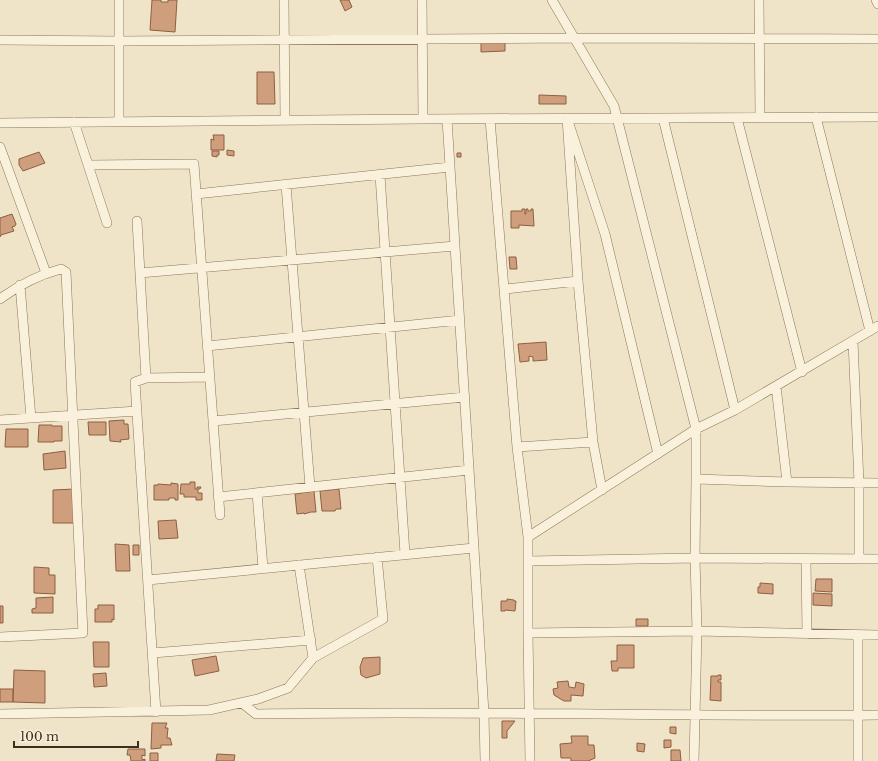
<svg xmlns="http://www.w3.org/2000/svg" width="878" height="761" font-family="'Libre Baskerville',serif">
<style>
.building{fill:#cf9f7d;stroke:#8d5f41}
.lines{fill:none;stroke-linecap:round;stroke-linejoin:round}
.street-casing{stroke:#8d765c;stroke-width:10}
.street{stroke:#faf1dc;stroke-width:9}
</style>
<rect width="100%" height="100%" fill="#f0e4c8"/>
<!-- building -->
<path class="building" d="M152,0H161V2H168V0H177L175,32L150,30Z
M340,0H349L352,7L345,11Z
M481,42H505V51L481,52Z
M257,72H274L275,104H257Z
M539,95L566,96V104H539Z
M213,135H224V150H211V139L214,140Z
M227,150L234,151V156L227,155Z
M212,151H219V155H217V157L212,156Z
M39,152L45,163L23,171L19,165V159Z
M457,153H461V157H457Z
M522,209H525V214H526V209H528V211H531V209H533L534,226L519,225V228H511V211H522Z
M12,214L16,224L15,226L12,227L14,231L1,235L0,237V218Z
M509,257H516L517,269H510Z
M546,342L547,360L533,361V357L529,356V361L520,362L518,344Z
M124,420V424H128L129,439L120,440L121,442L110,441L109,421Z
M88,422H106V435H89Z
M39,425H52V426H62V441H54V442H38Z
M6,429H28V447H5Z
M65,451L66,468L44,470L43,454Z
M190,482H195V489H197V487H201L200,489H198V493H202V500H196V497H184V494H180L181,484H190Z
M171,483L178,484V500H175V498H169V500H154V485H158V484L171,485Z
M75,489L76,523H53V490Z
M339,489L341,509H336L335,511H322L320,491Z
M314,491L316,512H311L304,514V513L297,514L295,494Z
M176,520L178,538L159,539L158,521Z
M115,544L129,545L130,571H116Z
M133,545H139V555H133Z
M34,567L49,568V575H55V594L34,593Z
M816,579H832V592L815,591Z
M760,583L773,584V594L758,593V587H760Z
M813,593L832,594V606L813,605Z
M53,597V613H32V609L36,608V598Z
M507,599L514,600V601H516L515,611L505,610V611H501V601H507Z
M98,605H114V620L112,619V622H95V609H98Z
M0,606H3V623H0Z
M636,619H648V626H636Z
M93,642H109V667H94Z
M617,645H634V668H618V671H612L611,661H617Z
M216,656L219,671L195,676L192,660Z
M380,657V674L366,678L361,675L360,667L363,658Z
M14,670L45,671V703L13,702Z
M106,673L107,686L94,687L93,674Z
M718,675H721V680H718V682H721V701L710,700L711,676H718Z
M568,681L569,687L575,688L576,682L584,684L583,696L571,695V701H564L554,695L553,689L558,688L557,682Z
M0,689H13V702H0Z
M502,721H515L507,731V738H502Z
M152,723H167L165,728H168L167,738H170L172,745H161V748L151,749Z
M670,727H676V734L670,733Z
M571,736H588V745H594L595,758L588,761H571V758H561L560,744L572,743Z
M664,740H671V747L664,748Z
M637,743L645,744L644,752L637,751Z
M128,749H145V756L142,755V760L145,759V761H131L130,755H127Z
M671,750H680L681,761H671Z
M150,753H158V761H150Z
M217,754L235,755L234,761H216Z"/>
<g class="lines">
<!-- street casing -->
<g class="street-casing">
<path id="street" d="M119,0V122
M284,0L285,120
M422,0L423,119
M552,0L614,106L696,429V479L695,558L697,631L694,761
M759,0L760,117
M876,0L878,4
M1,40L119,41L575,38L878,39
M816,117L870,331
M663,118L735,410
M737,118L802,372
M447,119L474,548L484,713L485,761
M490,119L517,447L528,537V633L530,761
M74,122L107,223
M0,123L423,119L878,117
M0,147L46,273
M88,165L194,164L220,515
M380,175L405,554
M286,185L310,487
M196,194L450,167
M137,221L146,378L210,377
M140,273L455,246
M20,285L31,418
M505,289L578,281
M0,299C19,285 38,275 61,269L66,272L83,633L0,637
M853,341L859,483V559
M207,346L460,320
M146,378L135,382L156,712
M776,386L787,482L878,483
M0,420L137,411
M213,421L465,397
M517,447L593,442
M696,479L787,482
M602,490L593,442L578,281L567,118L605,234L658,454
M257,493L263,568
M218,497L469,470
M528,537L696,429L735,410L878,326
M806,559L807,634
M528,561L695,558L878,559
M299,565L313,658L383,619L377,557
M148,580L474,548
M528,633L697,631L878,635
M153,653L311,640
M242,703L256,714C463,710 671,717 878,715
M0,714L209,710L258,699L288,688L313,658
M858,761V635"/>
</g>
<!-- street -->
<use href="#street" class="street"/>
</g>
<!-- scale -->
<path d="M14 741v6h124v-6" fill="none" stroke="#3d2e20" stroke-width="2"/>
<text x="20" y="741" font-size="12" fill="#3d2e20" stroke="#f7eed8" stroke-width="3" paint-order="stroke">100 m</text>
</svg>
